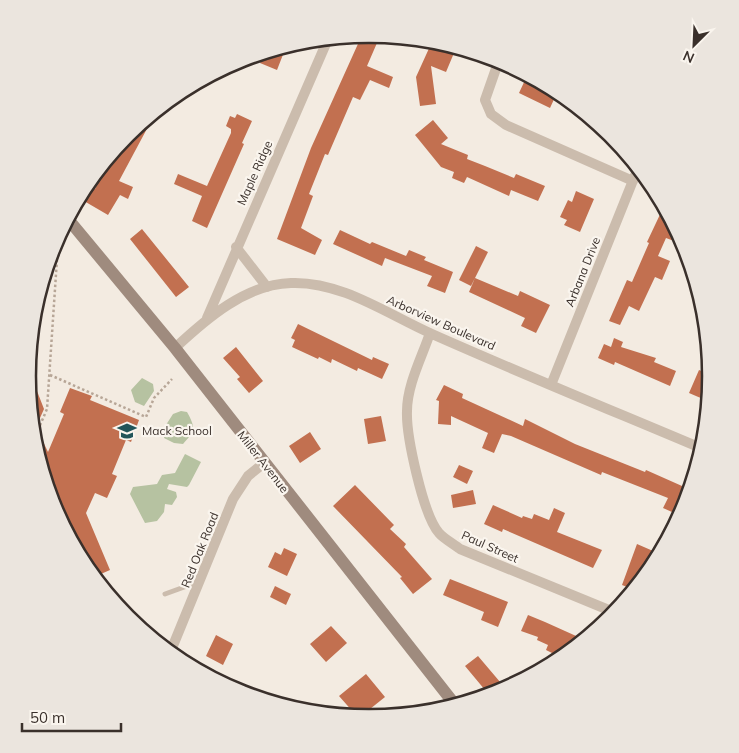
<svg xmlns="http://www.w3.org/2000/svg" width="739" height="753" font-family="Mulish,sans-serif">
<style>
.green{fill:#b6c2a1}
.building{fill:#c27050}
.lines{fill:none;stroke-linecap:round;stroke-linejoin:round}
.path{stroke:#b7a697;stroke-width:2.5;stroke-dasharray:2.5 2.5;stroke-linecap:butt}
.service{stroke:#cbbcad;stroke-width:5}
.minor{stroke:#cbbcad;stroke-width:10}
.secondary{stroke:#9f8b7e;stroke-width:12}
.labels{text-anchor:middle;stroke-width:4.5;stroke-linejoin:round;paint-order:stroke}
.street-label{font-size:12px;fill:#3a302b;stroke:#faf5ee}
.poi-label{font-size:12px;fill:#3a302b;stroke:#faf5ee;text-anchor:start}
.rim{fill:none;stroke:#3a302b;stroke-width:2.5}
</style>
<rect width="100%" height="100%" fill="#f3ebe1"/>
<!-- green -->
<path class="green" d="M142,378L153,384L154,391L144,406L135,402L131,390Z
M181,411L187,412C196,428 195,431 183,444L174,443L164,438V428L173,414Z
M185,454L201,462L189,485L187,487L169,484L167,489L176,492L177,497L172,505L165,504L164,512L157,521L145,523L130,494L133,487L157,484L162,475L175,473Z"/>
<!-- building -->
<path class="building" d="M362,35L380,36L367,66L393,77L389,88L370,80L360,100L353,97L328,155L325,154L309,194L313,196L301,228L322,240L315,255L277,239L311,148Z
M431,44L454,53L446,72L431,66L436,104L420,106L416,77Z
M277,49L284,52L277,70L260,63L264,53Z
M526,78L556,95L550,108L519,93Z
M157,110L119,181L133,187L128,199L120,195L108,215L84,201L92,187L95,189L110,156L128,134Z
M237,114L252,121L242,143L244,144L207,228L192,221L202,196L174,184L178,174L207,186L231,133V129L226,126L230,116L235,118Z
M433,120L448,138L441,144L468,155L467,159L485,166L514,178L516,174L545,186L538,201L511,190L509,196L467,177L464,183L452,178L454,172L441,167L415,135Z
M576,191L594,199L580,232L564,225L567,220L560,217L568,200L572,202Z
M664,206L685,245L666,238L658,256L670,261L662,280L655,277L639,311L629,306L620,325L609,321L627,280L632,282L649,243L647,242Z
M142,229L189,287L176,297L130,239Z
M340,230L370,244L372,242L406,256L409,250L426,257L424,260L453,272L445,293L427,286L432,276L385,258L382,266L333,244Z
M476,246L488,252L471,286L459,280Z
M475,278L518,296L520,291L550,305L536,333L521,326L525,318L469,292Z
M298,324L372,360L373,357L389,364L382,379L358,368L357,371L332,359L331,363L319,357L318,359L292,347L295,340L291,338Z
M614,338L623,342L621,347L656,358L654,362L676,371L670,386L615,362L614,365L598,358L604,344L611,347Z
M236,347L263,381L249,393L237,379L240,377L223,358Z
M699,370L711,375L703,399L689,393Z
M30,373L44,409L36,427L48,452L64,414L60,412L70,388L92,396L90,400L139,420L131,442L126,440L112,474L117,476L107,498L95,493L86,513L110,570L94,577L85,566L53,507L34,443L28,376Z
M444,385L463,394L462,398L523,426L525,419L575,444L645,472L646,470L691,490L685,508L681,516L663,508L668,498L602,472L601,475L511,436L502,434L494,453L482,448L488,433L451,416V425L438,424L439,401L436,400Z
M381,416L386,441L368,444L364,419Z
M310,432L321,449L300,463L289,446Z
M459,465L473,471L467,484L453,477Z
M355,485L394,525L390,529L406,544L404,547L432,579L413,594L400,578L402,577L333,506Z
M473,490L476,504L453,508L451,495Z
M493,505L522,518L523,516L532,519L534,514L549,520L554,508L565,513L557,532L602,550L593,568L503,529L502,532L484,524Z
M637,544L660,554L654,567L635,590L622,585Z
M284,548L297,554L287,576L268,567L275,552L281,555Z
M450,579L508,602L498,627L481,620L484,612L443,595Z
M275,586L291,594L286,605L270,597Z
M528,615L545,622L585,640L559,661L545,669L552,653L546,650L548,645L537,640L538,637L521,631Z
M331,626L347,643L326,662L310,644Z
M216,635L233,644L223,665L206,656Z
M478,656L506,689L490,696L465,666Z
M366,674L385,697L365,713L360,708L354,713L339,696Z"/>
<g class="lines">
<!-- path -->
<path class="path" d="M50,375L146,417L154,398L172,379
M38,430L47,409L58,244L61,241"/>
<!-- service -->
<path class="service" d="M165,594L198,582"/>
<!-- minor -->
<path class="minor" d="M499,60L485,100L491,114L506,125L633,181
M236,247L267,287
M207,318L328,39
M430,333C422,357 407,385 407,411C406,435 423,515 439,533C444,539 454,544 460,549L616,613
M175,348C206,319 246,284 291,283C341,281 387,314 432,334C522,374 613,411 703,449
M551,385L638,168
M170,653L233,499L248,476L264,463"/>
<!-- secondary -->
<path class="secondary" d="M68,219L175,348L456,706"/>
</g>
<!-- icons -->
<defs>
<g id="school-bare" transform="scale(1.5)"><path d="M0-5L7-2L0 1L-7-2ZM-4 1L0 2.5L4 1V4Q0 6-4 4Z" fill="#22555a" stroke="#faf5ee" stroke-width="2.5" paint-order="stroke"/></g>
</defs>
<g fill-rule="evenodd">
<use href="#school-bare" x="127" y="431"/>
</g>
<g class="labels">
<!-- street labels -->
<g class="street-label">
<text transform="translate(255 173) rotate(-66)" y="4">Maple Ridge</text>
<text transform="translate(583 272) rotate(-68)" y="4">Arbana Drive</text>
<text transform="translate(441 323) rotate(24)" y="4">Arborview Boulevard</text>
<text transform="translate(263 462) rotate(52)" y="4">Miller Avenue</text>
<text transform="translate(490 547) rotate(24)" y="4">Paul Street</text>
<text transform="translate(200 550) rotate(-68)" y="4">Red Oak Road</text>
</g>
<!-- poi labels -->
<g class="poi-label">
<text x="142" y="435">Mack School</text>
</g>
</g>
<!-- crop -->
<path d="M0 0H739V753H0ZM36 376a333 333 0 1 1 666 0a333 333 0 1 1-666 0Z" fill="#ebe5de" fill-rule="evenodd"/>
<path class="rim" d="M36 376a333 333 0 1 1 666 0a333 333 0 1 1-666 0Z"/>
<!-- north arrow -->
<g transform="translate(694 45) rotate(204)" stroke="#faf5ee" stroke-width="4" paint-order="stroke">
<path d="M0-4L9 19L0 12L-9 19Z" fill="#3a302b"/>
<text y="-8" font-size="14" font-weight="bold" text-anchor="middle" fill="#3a302b">N</text>
</g>
<!-- scale -->
<path d="M22 723v8h99v-8" fill="none" stroke="#3a302b" stroke-width="2.5"/>
<text x="30" y="723" font-size="15" fill="#3a302b" stroke="#faf5ee" stroke-width="4" paint-order="stroke">50 m</text>
</svg>
